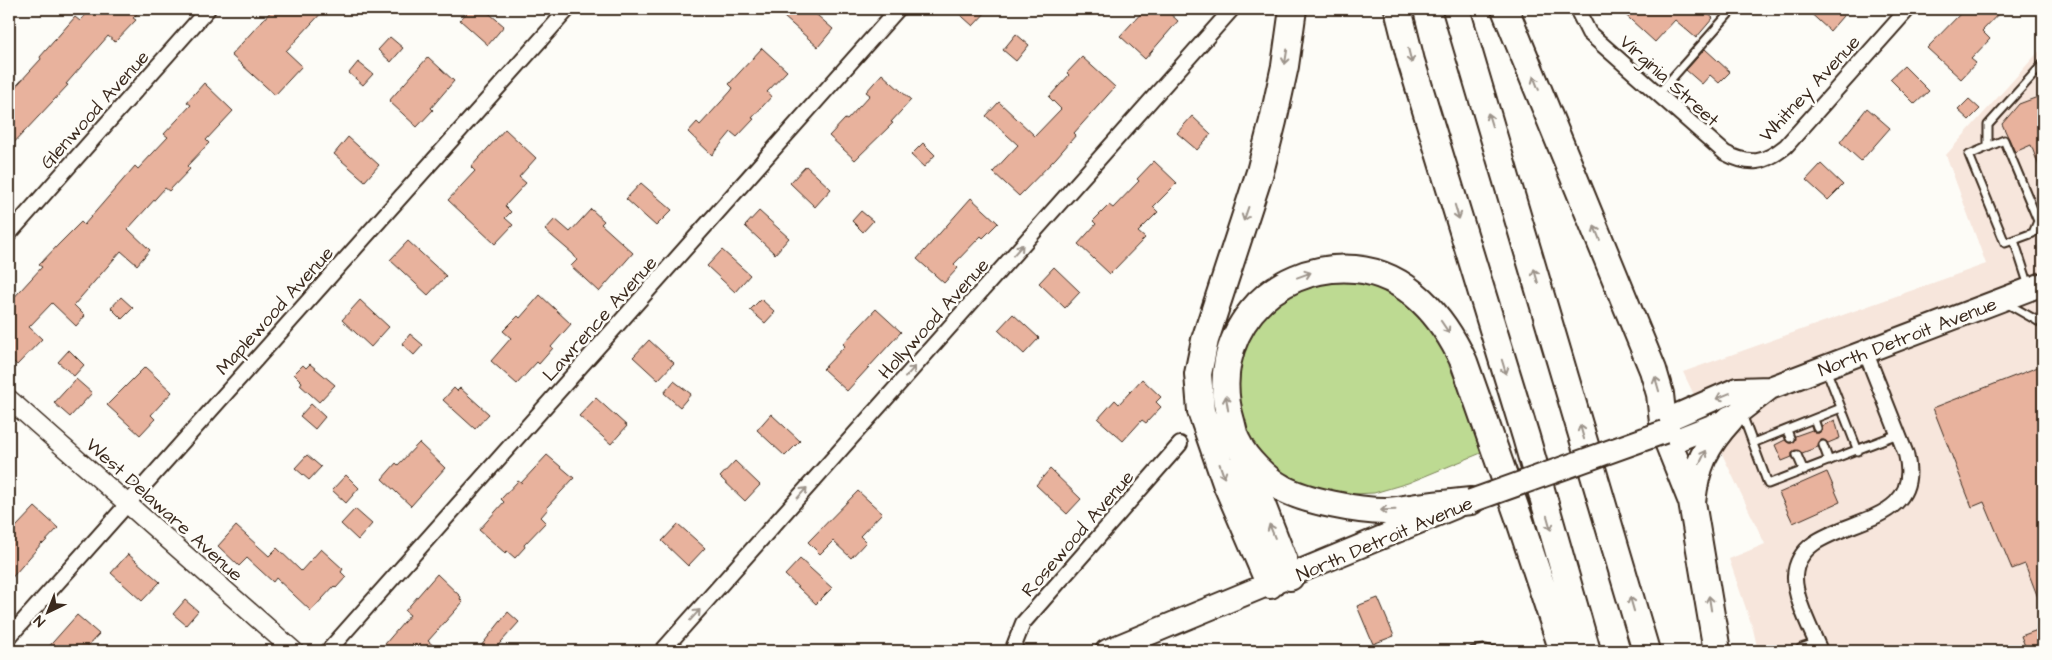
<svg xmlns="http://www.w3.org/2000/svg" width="2052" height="660" font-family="'Architects Daughter',sans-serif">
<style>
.built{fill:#f7e6dc}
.green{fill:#bdda92;stroke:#7c8258}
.building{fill:#e8b29d;stroke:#3b2a1e}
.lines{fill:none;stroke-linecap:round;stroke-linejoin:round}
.service-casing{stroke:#3b2a1e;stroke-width:11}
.minor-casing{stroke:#3b2a1e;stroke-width:18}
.tertiary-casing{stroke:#3b2a1e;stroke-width:21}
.primary-casing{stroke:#3b2a1e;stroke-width:26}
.motorway-casing{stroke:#3b2a1e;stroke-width:30}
.service{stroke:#fdfcf7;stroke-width:7}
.minor{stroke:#fdfcf7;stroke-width:14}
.tertiary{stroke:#fdfcf7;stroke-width:18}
.primary{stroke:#fdfcf7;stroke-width:22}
.motorway{stroke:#fdfcf7;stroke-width:26}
.primary-bridge-casing{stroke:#3b2a1e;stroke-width:26;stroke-linecap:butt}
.primary-bridge{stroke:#fdfcf7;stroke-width:22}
.oneway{stroke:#9c938a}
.labels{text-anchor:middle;stroke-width:5;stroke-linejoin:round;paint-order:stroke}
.street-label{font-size:19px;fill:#3b2a1e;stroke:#fdfcf7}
</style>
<rect width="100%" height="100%" fill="#fdfcf7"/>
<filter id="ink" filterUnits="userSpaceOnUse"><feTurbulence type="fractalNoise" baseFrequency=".02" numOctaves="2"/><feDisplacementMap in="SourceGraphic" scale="10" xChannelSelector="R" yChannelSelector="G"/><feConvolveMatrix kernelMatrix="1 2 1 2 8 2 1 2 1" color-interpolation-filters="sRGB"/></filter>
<g filter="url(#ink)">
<!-- built -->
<path class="built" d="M2043,47V651H1758L1753,629L1729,559L1765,544L1683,372L1986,264L1946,155Z"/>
<!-- green -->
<path class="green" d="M1365,278L1416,303L1452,359L1449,366L1486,451L1408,483L1374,493L1334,495L1301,485L1277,472L1253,448L1239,417L1237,354L1249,329L1299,284Z"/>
<!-- building -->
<path class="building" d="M91,9H142L133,18L136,20L115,42L108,36L66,84L68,85L9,148V94L41,59L40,57L75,17L80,21Z
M273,9H325L286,51L302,66L275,95L231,55Z
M470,9H484L504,26L488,45L460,20Z
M791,9H810L833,29L818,47L784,17Z
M954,9H989L973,26Z
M1145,9H1165L1178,21L1145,59L1120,36Z
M1619,9H1702L1713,18L1696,38L1675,20L1655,42Z
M1806,9H1849L1830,31Z
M1965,9H2003L1982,31L1990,39L1971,59L1976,63L1961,79L1927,48Z
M1016,34L1029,45L1016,61L1003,50Z
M390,37L403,48L391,62L378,50Z
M762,48L787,71L767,92L772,96L752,118L754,119L737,137L731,132L712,155L688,132L697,122L700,125L731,91L733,88L729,84Z
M1705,49L1730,72L1719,83L1710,75L1702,84L1686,70Z
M428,57L454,81L431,108L433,110L417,127L389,101Z
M1082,57L1115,87L1074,133L1076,135L1056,158L1019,196L993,172L1018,145L986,116L999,102L1035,136L1061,109L1049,97L1069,75L1067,73Z
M358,62L373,74L363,85L349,73Z
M1904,66L1929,91L1915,104L1890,79Z
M882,74L911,100L891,122L893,123L855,160L829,136L845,119L847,120L870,95L866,92Z
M204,83L233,111L206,140L209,143L187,166L190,169L169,191L165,188L128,229L150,250L137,265L121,251L74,305L85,316L76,326L52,303L29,327L42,339L17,365L9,357V303L42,267L39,265L58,245L81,222L84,225L135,166L138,169L168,137L164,134L191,105L187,102Z
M2043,95V174H2042L2031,145L2015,152L2002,124L2019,104Z
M1969,99L1980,109L1969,120L1958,110Z
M1867,108L1890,128L1861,161L1840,142Z
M1192,116L1211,134L1197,150L1177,133Z
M505,129L536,158L519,177L526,183L505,206L511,212L505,218L513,225L495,244L448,200L475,171L471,167Z
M348,137L379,165L365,181L334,154Z
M923,143L935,155L924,167L911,155Z
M1154,161L1177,183L1153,207L1158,212L1138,232L1145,238L1110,274L1078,244L1096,224L1093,221L1109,205L1113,208L1139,181L1137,179Z
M1821,164L1843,185L1828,200L1806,180Z
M806,166L831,189L815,207L790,183Z
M641,183L672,210L656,226L626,199Z
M971,198L998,223L983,238L981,236L954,264L958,268L944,283L917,259Z
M591,209L604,221L601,224L633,253L599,292L571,266L577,260L573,254L545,230L555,219L570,232Z
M759,211L789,238L775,254L745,226Z
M861,211L873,221L863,232L852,221Z
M408,241L446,276L428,295L390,260Z
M722,250L750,275L735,292L707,266Z
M1054,267L1080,292L1065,308L1039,283Z
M540,295L571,324L551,347L553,348L539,364L537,362L517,384L491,361L511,338L503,331L518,316L520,318Z
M121,297L133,308L122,319L111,308Z
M761,299L775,312L765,323L750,310Z
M360,300L389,327L371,347L342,320Z
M876,309L901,332L847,391L823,369L845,346L843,344Z
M1013,314L1039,338L1024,354L998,330Z
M410,334L423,345L414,355L402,344Z
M649,340L674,363L658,380L633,357Z
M69,350L84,365L74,376L58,362Z
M310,364L335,385L319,402L300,385L302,382L294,374L303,365L306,368Z
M2043,365V608H2042L2025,564L2012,569L1984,502L1972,507L1933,408Z
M145,367L172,392L151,415L155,419L140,435L107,405Z
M76,379L92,393L70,417L54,403Z
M1142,379L1161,397L1156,402L1161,407L1146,423L1142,420L1123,441L1098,419L1115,400L1119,404Z
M674,381L691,394L680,407L664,393Z
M454,388L457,391L460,388L489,414L475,429L443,400Z
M596,398L627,426L611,444L579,416Z
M311,404L325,417L315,429L300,416Z
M771,414L800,441L785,456L757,430Z
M1835,420L1840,438L1828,443L1824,440H1821L1818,447L1802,453L1795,450L1792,452V457L1782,461L1775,445L1785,440L1789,443H1792L1795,436L1812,430L1815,433H1819L1822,430V426Z
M419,443L445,468L411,506L382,479L396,463L398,465Z
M307,455L321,467L309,480L295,468Z
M547,455L574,478L547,507L548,509L541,517L546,522L524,545L525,547L515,558L507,551L505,553L479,530L504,502L501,499L518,481L521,483Z
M735,461L760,485L745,501L720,477Z
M1050,469L1081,499L1067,514L1036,485Z
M1827,472L1840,502L1793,523L1779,493Z
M346,475L359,488L346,503L332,490Z
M858,491L882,513L860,536L866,542L851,558L833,541L820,554L808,542Z
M35,507L58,528L43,544L42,543L9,581V521L16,527Z
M355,509L372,524L358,540L341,524Z
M678,524L705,548L688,566L662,541Z
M236,526L269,556L277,548L301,571L321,549L343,569L341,572L346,577L336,588L334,586L311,611L276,578L273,582L247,558L239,566L218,546Z
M128,554L160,582L142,601L111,573Z
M800,559L832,588L816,604L785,575Z
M437,574L461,597L460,599L463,602L428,641L440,651H379L410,615L405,611Z
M1378,598L1394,636L1373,644L1357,606Z
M185,600L198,611L186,625L173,614Z
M508,612L519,622L493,651H477Z
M77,615L99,634L83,651H45Z
M2043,628V651H2027L2021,636Z"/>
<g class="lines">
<!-- service casing -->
<g class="service-casing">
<path id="service" d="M1658,94L1733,9
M1988,147V125L2043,64
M2014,240L2033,233L2038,221L2004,140L1969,155L2005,243L2014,240L2029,286
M2006,303L2043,324
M1826,369L1858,451
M1742,414L1768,484L1898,434
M1814,419L1817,428
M1787,430L1790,438
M1753,443L1841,408
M1823,445L1829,461
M1797,455L1804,471
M1473,651L1485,649L1495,651"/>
</g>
<!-- minor casing -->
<g class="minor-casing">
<path id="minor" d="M1577,9L1589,33L1725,153C1750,166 1764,164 1786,146L1908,9
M9,234L208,9
M9,637L568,9
M328,651L898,9
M662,651L1232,9
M1012,651L1023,623L1180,444
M1803,651L1818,646
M1820,651C1812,631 1794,598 1795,576C1799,510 1928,540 1906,454L1866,353"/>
</g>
<!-- tertiary casing -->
<g class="tertiary-casing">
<path id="tertiary" d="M9,399L294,651"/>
</g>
<!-- primary casing -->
<g class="primary-casing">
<path id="primary" d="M1770,388L1730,419L1679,439L1664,432L1671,418L1737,389L1770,388L2043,284
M1107,651L1455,507"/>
</g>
<!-- motorway casing -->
<g class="motorway-casing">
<path id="motorway" d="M1398,9L1411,61L1526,437L1587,651
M1456,9L1646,651
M1505,9L1653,370L1660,394L1664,432L1692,502L1717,651
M1244,459L1290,577
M1471,501C1451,503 1431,505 1411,508C1403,509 1394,511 1385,511C1359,511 1305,501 1282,488C1267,480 1245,459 1238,443C1234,437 1233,428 1231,421C1206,339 1269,262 1355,269C1408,274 1443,317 1464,362L1520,521L1563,651
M1692,502C1696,466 1705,446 1730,419
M1270,585L1226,483L1201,411L1198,374L1205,340L1260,172L1273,121L1285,66L1293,9"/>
</g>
<!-- service -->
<use href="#service" class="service"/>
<!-- minor -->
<use href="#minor" class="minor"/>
<!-- tertiary -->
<use href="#tertiary" class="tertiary"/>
<!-- primary -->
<use href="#primary" class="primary"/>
<!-- motorway -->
<use href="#motorway" class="motorway"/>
<!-- primary-bridge casing -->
<g class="primary-bridge-casing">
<path id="primary-bridge" d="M1471,501L1664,432"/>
</g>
<!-- primary-bridge -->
<use href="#primary-bridge" class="primary-bridge"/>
</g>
<!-- one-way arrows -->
<defs><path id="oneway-shaft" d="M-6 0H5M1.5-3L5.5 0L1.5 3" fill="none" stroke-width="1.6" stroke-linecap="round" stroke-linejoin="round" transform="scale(1.25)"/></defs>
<g class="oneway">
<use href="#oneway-shaft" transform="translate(1410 56) rotate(76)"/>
<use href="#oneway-shaft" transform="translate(1286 57) rotate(99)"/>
<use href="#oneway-shaft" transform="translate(1536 83) rotate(-112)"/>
<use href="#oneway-shaft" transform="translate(1490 120) rotate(-107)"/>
<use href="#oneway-shaft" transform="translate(1457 212) rotate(73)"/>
<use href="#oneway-shaft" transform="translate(1246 214) rotate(109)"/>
<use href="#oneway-shaft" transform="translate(1597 233) rotate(-112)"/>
<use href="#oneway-shaft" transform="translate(1018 250) rotate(-48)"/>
<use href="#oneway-shaft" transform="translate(1304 275) rotate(-20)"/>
<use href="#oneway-shaft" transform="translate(1536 276) rotate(-106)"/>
<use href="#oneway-shaft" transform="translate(1445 327) rotate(56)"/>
<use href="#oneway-shaft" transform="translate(1504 367) rotate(73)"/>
<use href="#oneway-shaft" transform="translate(910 372) rotate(-48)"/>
<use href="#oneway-shaft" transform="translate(1657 384) rotate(-106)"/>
<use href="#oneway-shaft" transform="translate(1723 396) rotate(157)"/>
<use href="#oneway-shaft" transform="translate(1227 403) rotate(-99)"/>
<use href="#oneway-shaft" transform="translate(1582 432) rotate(-106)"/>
<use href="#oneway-shaft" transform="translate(1703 457) rotate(-64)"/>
<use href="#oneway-shaft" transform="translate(1222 471) rotate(71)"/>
<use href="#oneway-shaft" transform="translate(802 493) rotate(-48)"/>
<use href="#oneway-shaft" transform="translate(1388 510) rotate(178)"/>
<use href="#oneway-shaft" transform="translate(1549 523) rotate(74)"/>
<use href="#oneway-shaft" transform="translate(1272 531) rotate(-112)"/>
<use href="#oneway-shaft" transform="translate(1710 603) rotate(-99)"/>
<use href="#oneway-shaft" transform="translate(1632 604) rotate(-106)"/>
<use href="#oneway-shaft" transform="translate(695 615) rotate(-48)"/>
</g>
</g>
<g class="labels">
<!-- street labels -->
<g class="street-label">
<text transform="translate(1670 80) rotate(42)" y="7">Virginia Street</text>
<text transform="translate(1809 88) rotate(-47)" y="7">Whitney Avenue</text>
<text transform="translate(94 109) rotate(-48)" y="7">Glenwood Avenue</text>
<text transform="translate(274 310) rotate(-48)" y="7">Maplewood Avenue</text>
<text transform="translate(599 318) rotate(-48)" y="7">Lawrence Avenue</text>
<text transform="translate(933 318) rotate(-48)" y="7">Hollywood Avenue</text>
<text transform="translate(1907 336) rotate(-21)" y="7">North Detroit Avenue</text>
<text transform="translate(165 509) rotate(42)" y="7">West Delaware Avenue</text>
<text transform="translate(1077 533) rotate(-49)" y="7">Rosewood Avenue</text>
<text transform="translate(1384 538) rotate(-23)" y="7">North Detroit Avenue</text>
</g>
</g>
<!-- margin -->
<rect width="2052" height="660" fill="none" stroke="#fdfcf7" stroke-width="30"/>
<rect x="15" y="15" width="2022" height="630" fill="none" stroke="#3b2a1e" stroke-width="2" filter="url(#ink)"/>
<!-- north arrow -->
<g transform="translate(48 612) rotate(223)" stroke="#fdfcf7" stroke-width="4" paint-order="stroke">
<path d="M0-4L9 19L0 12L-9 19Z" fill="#3b2a1e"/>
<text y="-8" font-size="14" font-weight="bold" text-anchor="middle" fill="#3b2a1e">N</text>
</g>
</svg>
